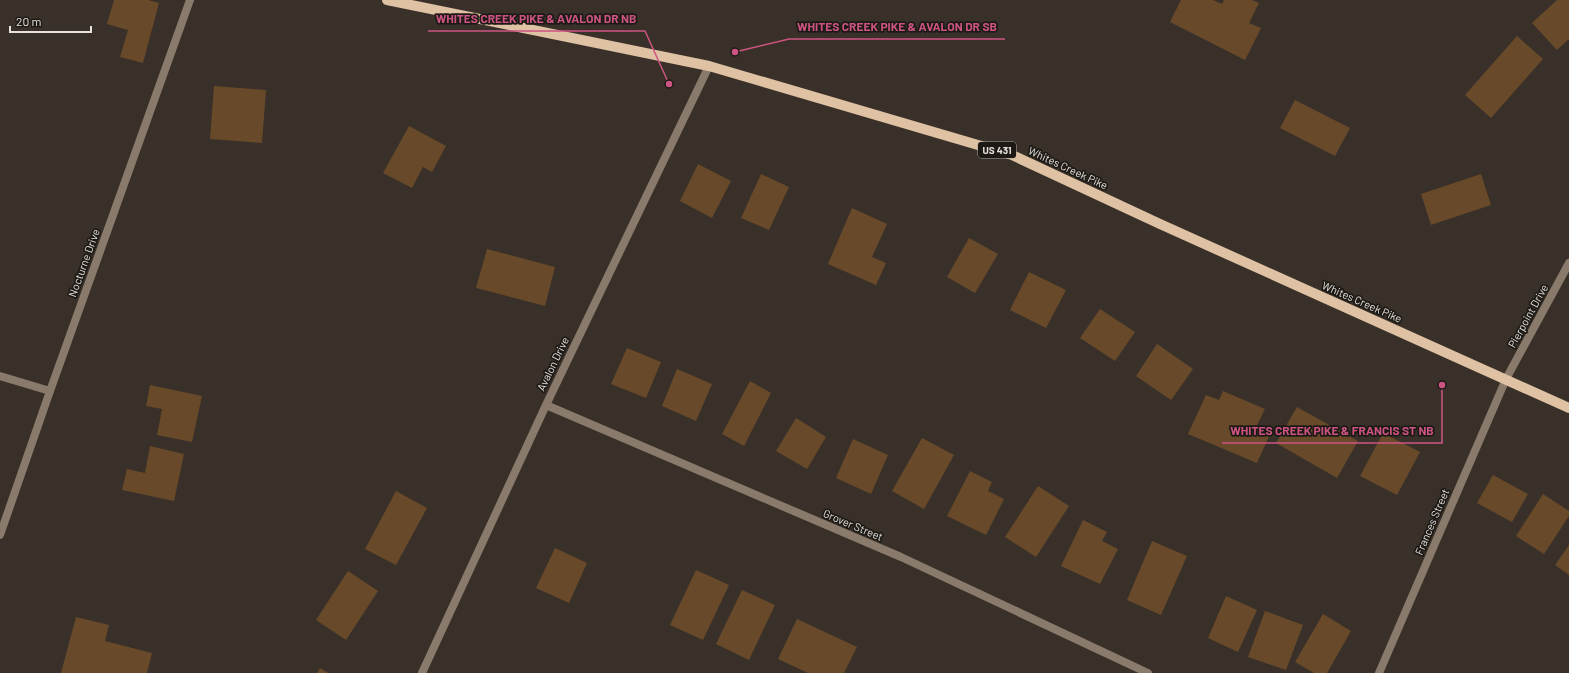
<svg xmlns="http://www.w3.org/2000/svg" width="1569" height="673" font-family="Barlow,sans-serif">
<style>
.building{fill:#684929}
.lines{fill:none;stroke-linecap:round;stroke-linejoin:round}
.minor{stroke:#897a6c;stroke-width:8}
.tertiary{stroke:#897a6c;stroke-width:8}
.primary{stroke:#dfc1a3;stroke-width:10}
.labels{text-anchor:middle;stroke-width:3.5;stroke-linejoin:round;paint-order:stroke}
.shield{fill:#1d1a16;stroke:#aaa5a1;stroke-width:1}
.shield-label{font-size:10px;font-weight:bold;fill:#e6e1dc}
.street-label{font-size:11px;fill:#e6e1dc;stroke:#1d1a16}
.leader{fill:none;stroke:#cd5482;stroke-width:1.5}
.callout-dot{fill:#cd5482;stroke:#1d1a16;stroke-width:1.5}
.callout-label{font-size:12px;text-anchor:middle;font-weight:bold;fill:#cd5482;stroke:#1d1a16;stroke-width:3.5;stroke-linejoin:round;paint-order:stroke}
</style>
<rect width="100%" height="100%" fill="#393129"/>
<!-- building -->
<path class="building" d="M114,0H148L159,3L143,63L120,57L128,30L107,24Z
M1181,0H1213L1222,4L1224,0H1252L1259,3L1249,23L1261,28L1245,60L1170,22Z
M1557,0H1569V39L1557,50L1532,23Z
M1517,36L1543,59L1491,118L1465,95Z
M214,86L266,90L262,143L210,139Z
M1295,100L1350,128L1335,156L1280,128Z
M409,126L446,146L432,172L423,167L412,188L383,173Z
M698,164L731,181L712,218L680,201Z
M761,174L789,187L769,230L741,218Z
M1481,174L1491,205L1431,225L1421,194Z
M852,208L887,224L872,257L886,263L876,285L828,264Z
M969,238L998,254L975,293L947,277Z
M487,249L555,267L545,306L476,288Z
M1029,272L1066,290L1046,328L1010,310Z
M1100,309L1135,332L1115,361L1080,338Z
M1157,344L1193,369L1171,400L1136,376Z
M627,348L661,362L646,398L611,384Z
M677,369L712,384L696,421L662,406Z
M750,381L771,393L744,446L722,434Z
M150,385L202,396L192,442L157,435L162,409L146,406Z
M1223,391L1265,409L1257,425L1271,432L1257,463L1188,434L1206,395L1219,400Z
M1297,407L1358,441L1337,478L1276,443Z
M796,418L826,437L807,469L776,451Z
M1383,433L1420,452L1397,495L1360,476Z
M922,438L954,455L924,509L892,491Z
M853,439L888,455L871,494L836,478Z
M150,446L184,454L174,501L122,490L127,469L145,473Z
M970,471L992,482L988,491L1004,499L986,535L947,516Z
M1493,475L1528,494L1512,522L1477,503Z
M1038,486L1069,506L1036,557L1005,537Z
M396,491L427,508L396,565L365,549Z
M1543,494L1569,511V516L1544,554L1516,536Z
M1083,520L1107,532L1102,541L1118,549L1100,584L1061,566Z
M1152,541L1187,556L1161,615L1127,600Z
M1569,545V575L1555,565Z
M555,548L587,563L569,603L536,588Z
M696,570L729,585L703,640L670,625Z
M348,571L378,591L346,640L316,620Z
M742,590L775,605L749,660L716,644Z
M1226,596L1257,610L1238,652L1208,638Z
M1265,611L1303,625L1286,670L1248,657Z
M1323,614L1351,631L1327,673H1314L1295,662Z
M76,617L109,625L105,641L152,653L147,673H61Z
M797,619L857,647L844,673H808L778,659Z
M320,668L328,673H317Z"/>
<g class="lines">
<!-- minor -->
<path class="minor" d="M0,376L50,391
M546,405L901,557L1148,673
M422,673L546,405L709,66
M1379,673L1506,379L1569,263"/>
<!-- tertiary -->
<path class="tertiary" d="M0,535L50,391L190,0"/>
<!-- primary -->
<path class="primary" d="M387,0L709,66L1012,155L1160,224L1569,408"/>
</g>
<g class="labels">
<!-- shield labels -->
<rect class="shield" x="978" y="142" width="38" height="16" rx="3"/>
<g class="shield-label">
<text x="997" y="154">US 431</text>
</g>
<!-- street labels -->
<g class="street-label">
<text transform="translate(1068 168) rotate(25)" y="4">Whites Creek Pike</text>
<text transform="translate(84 263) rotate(-70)" y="4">Nocturne Drive</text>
<text transform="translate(1362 302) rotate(24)" y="4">Whites Creek Pike</text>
<text transform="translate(1528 316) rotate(-61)" y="4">Pierpoint Drive</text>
<text transform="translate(553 364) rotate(-64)" y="4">Avalon Drive</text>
<text transform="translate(1432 522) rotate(-67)" y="4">Frances Street</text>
<text transform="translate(853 525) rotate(23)" y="4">Grover Street</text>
</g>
</g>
<!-- callouts -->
<path class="leader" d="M669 84L645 31H428M735 52L789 39H1005M1442 385L1442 443H1222"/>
<g class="callout-dot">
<circle cx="669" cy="84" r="4"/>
<circle cx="735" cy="52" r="4"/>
<circle cx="1442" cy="385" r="4"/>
</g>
<g class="callout-label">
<text x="536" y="23">WHITES CREEK PIKE &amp; AVALON DR NB</text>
<text x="897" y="31">WHITES CREEK PIKE &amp; AVALON DR SB</text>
<text x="1332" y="435">WHITES CREEK PIKE &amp; FRANCIS ST NB</text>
</g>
<!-- scale -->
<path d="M10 26v6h81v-6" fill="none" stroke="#e6e1dc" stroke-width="2"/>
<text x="16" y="26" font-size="12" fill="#e6e1dc" stroke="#1d1a16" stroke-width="3" paint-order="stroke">20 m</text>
</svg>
